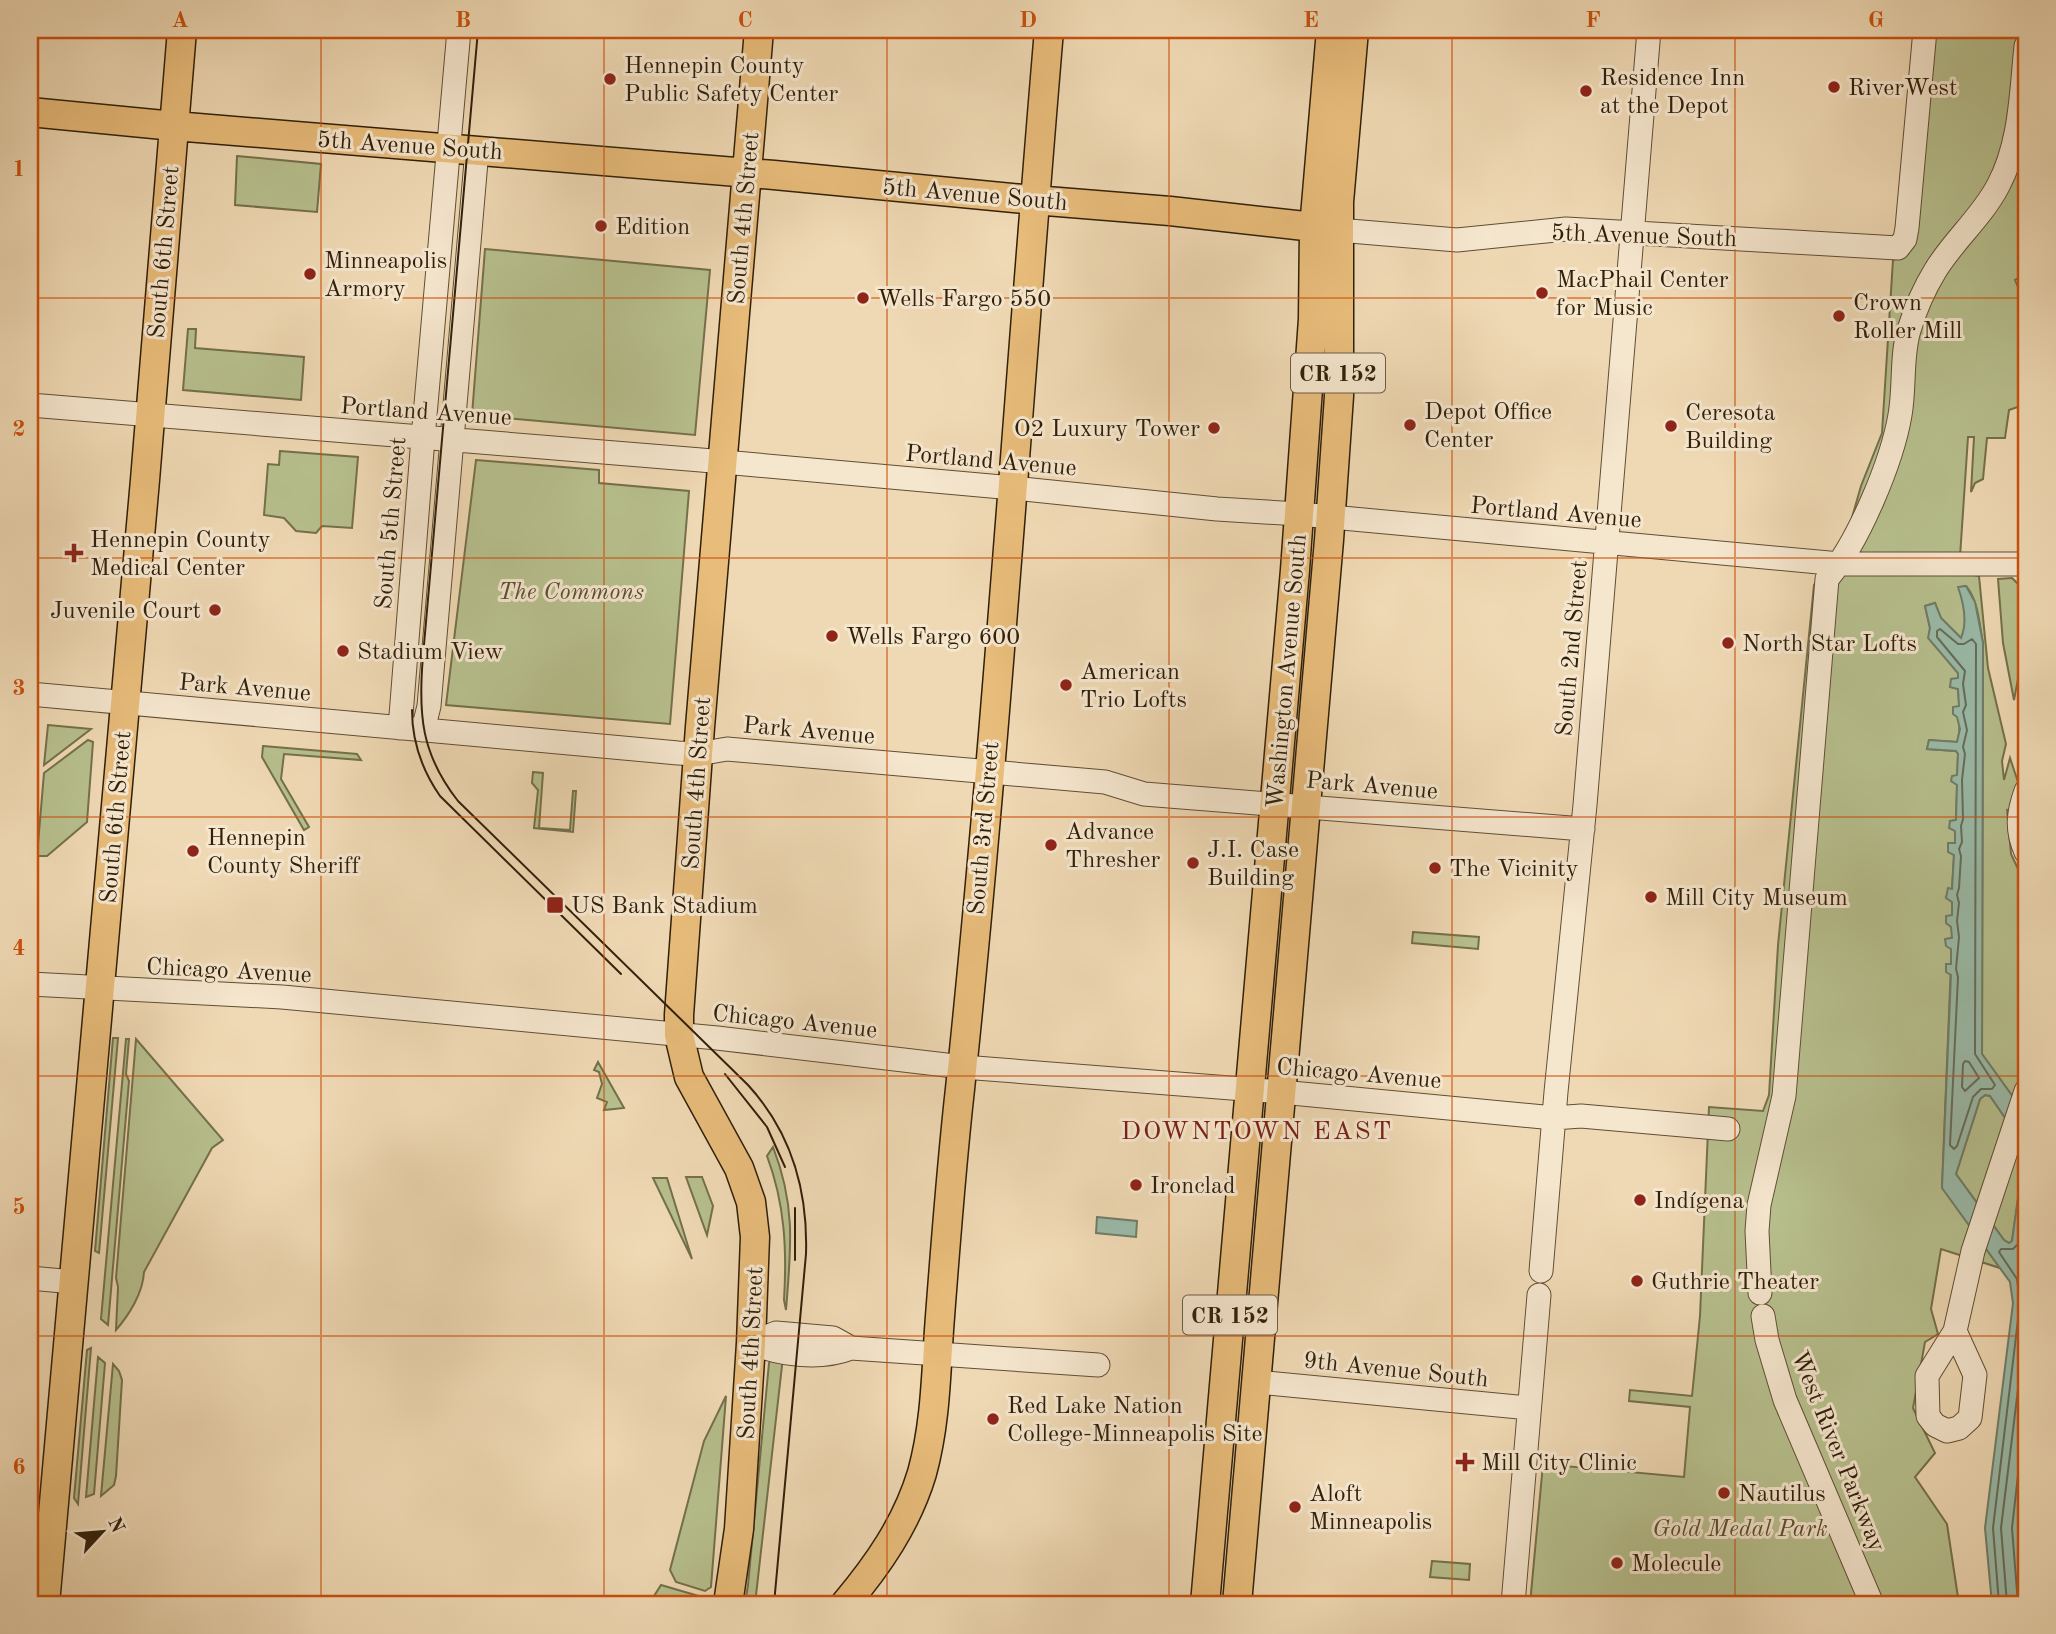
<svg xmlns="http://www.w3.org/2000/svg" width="2056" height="1634" font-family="'Old Standard TT',serif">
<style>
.green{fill:#b7c08e;stroke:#74704c;stroke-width:2}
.water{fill:#9abba9;stroke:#707d69;stroke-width:2;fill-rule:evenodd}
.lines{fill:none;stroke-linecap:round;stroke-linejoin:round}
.shore{stroke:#656d59;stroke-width:2}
.minor-casing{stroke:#604e34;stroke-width:25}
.major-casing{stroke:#301f09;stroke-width:31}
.minor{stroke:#f5e6ce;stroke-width:23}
.major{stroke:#e8bc7a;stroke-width:28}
.tram{stroke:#301f09;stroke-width:2}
.grid{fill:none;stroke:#cc500c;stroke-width:2;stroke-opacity:0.55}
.poi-dot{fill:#8f2418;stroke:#f5e6ce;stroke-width:2.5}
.labels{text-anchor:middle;stroke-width:6;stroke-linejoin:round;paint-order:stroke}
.shield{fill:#f5e6ce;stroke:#6b5b44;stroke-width:2}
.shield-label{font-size:23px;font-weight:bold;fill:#301f09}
.poi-label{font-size:24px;fill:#301f09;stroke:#f5e6ce;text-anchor:start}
.street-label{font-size:24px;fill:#301f09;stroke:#f5e6ce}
.park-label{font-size:24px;font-style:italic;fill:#584f31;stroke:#f5e6ce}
.neighbourhood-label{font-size:26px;letter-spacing:2px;fill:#7a1f14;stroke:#f5e6ce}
.neatline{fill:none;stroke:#cc500c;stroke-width:2.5}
.grid-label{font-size:23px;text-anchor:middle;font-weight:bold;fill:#cc500c}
</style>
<rect width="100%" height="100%" fill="#efd9b4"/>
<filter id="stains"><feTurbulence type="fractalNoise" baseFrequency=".00286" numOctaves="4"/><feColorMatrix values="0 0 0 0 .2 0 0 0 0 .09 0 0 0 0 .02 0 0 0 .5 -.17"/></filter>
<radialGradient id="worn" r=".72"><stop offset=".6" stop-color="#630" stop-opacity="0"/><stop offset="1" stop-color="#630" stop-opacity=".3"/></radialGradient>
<!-- green -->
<path class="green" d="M1936,30H2026V274L2015,280L2018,287L2026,284V404L2009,410L2005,438H1987L1983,479L1975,483L1971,492L1974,437H1968L1959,572L1979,576L1988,668L2006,744L2002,761L2004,780L2010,758L2019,785L2009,814L2007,809L2011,854L2026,886V1115L1982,1054L1983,643C1979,624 1979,602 1966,586L1959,587C1963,603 1969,622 1961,638L1941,618L1935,603L1925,606L1930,628L1929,638L1958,673V678L1951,687L1958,689C1959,704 1962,729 1957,742L1929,740L1927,749L1956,751L1958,754L1956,820L1950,821L1955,831V843L1948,844V851L1954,855L1952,890L1946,897L1952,902V938L1946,939L1951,949V964L1942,1187L2000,1268L1941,1249L1931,1309L1938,1334L1925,1342L1913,1408L1935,1453L1915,1477L1947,1524L1959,1604H1530L1543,1464L1684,1477L1690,1407L1629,1401L1630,1390L1692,1396L1700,1316L1709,1107L1763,1111L1769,1095L1778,945L1814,585L1847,535L1861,486L1882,433L1893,260L1903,256Z
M237,156L321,164L317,212L235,205Z
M485,249L710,270L695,435L472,415Z
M188,329H196L195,348L304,357L301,400L183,390Z
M280,451L358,457L352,528L322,526L316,533L296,531L284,518L264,515L268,464L279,465Z
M476,460L599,470V483L689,491L670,724L446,705Z
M2012,578L2019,585L2018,679L2014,700L2003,643L1998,579Z
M48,725L91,729L44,765Z
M88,740L93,742L87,822L47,856H37L44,773Z
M263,746L357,754L361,760L284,754L281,779L309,827L304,830L262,757Z
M533,772L543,773L539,828L570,830L573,791H576L573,832L534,828L538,790L532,783Z
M1413,932L1479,937L1478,949L1412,943Z
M113,1038H118L99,1253L95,1251Z
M126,1039H129L126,1074L129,1081L108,1325L101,1319Z
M136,1039L223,1140L212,1148L144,1272C143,1293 129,1315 116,1330L118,1287L116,1278Z
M598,1062L624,1108L604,1110L607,1102L597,1098L602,1084L599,1072L594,1070Z
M1985,1095L1990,1096L2026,1147L2012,1241L2009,1243L2004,1240L1956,1174L1980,1099Z
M773,1147C796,1206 791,1248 786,1310L784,1300C787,1250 785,1204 767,1156Z
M686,1177H702L713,1206L707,1235Z
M653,1178H667L692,1259Z
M91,1348L78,1504L74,1498L87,1350Z
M98,1357L105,1363L94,1494L86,1497Z
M783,1357L755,1604H745L748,1585L769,1363L772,1358Z
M113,1364L119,1371L122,1380L116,1476L114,1485L101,1496Z
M726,1396L711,1587L705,1591L676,1582L670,1570L704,1441Z
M1432,1561L1470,1564L1469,1580L1430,1577Z
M661,1585L702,1597L700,1604H649Z"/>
<!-- water -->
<path class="water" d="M1966,586L1975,602L1983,643L1982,1054L2026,1115V1604H1992L1985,1528L2013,1303L2010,1282L1942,1188L1951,975L1946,972V964H1951V949L1946,946L1945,939L1952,938L1951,927L1946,923V916L1952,915V902L1946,898L1948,888L1952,889L1954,855L1948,852V843H1955V831L1949,828L1950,821L1956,820L1957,785L1951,781L1952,776L1957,775L1958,754L1956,751L1927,749L1929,740L1957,742L1960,729L1957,717L1953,714V707L1959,706L1958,689L1950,687L1951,679L1958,678V673L1928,638L1930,628L1925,606L1935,603L1941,618L1961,638C1968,622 1964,604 1958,587ZM1985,1095L1990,1096L2025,1147L2012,1241L2009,1243L2004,1240L1956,1174L1980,1099Z
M1097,1217L1137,1221L1136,1237L1096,1233Z"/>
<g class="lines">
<!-- shore -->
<path class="shore" d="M1940,629L1958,644H1964L1972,639L1976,644L1975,1054L1995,1085L1992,1089H1981L1973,1097L1957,1146L1954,1149L1950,1145L1958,977L1956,969L1959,937L1957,921L1959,903L1957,895L1959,888L1961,856L1959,849L1962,842L1961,826L1963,819L1962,780L1965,754L1963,747L1967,730L1963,712L1966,705L1963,684L1965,671L1937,637V631Z
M1965,1061L1969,1062L1979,1078L1965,1091L1962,1087L1963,1064Z
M1999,1604L1993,1528L2020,1303L2017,1279L1999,1252L2001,1249H2013L2018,1244L2026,1191
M2007,1604L2001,1528L2026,1324
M2018,1604L2012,1528L2026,1405"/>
<!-- minor casing -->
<g class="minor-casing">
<path id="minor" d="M1338,230L1457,240L1566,229L1898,248L1905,239L1907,228L1925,30
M30,405L701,460L1013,488L1217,509L1299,514L1840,564H2026
M30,694L678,753L698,754L727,749L1105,782L1144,794L1583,829
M400,728L423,438L459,30
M423,730L429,706L477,150
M2026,791C2018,813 2016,830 2026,852
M30,984L282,997L717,1038L963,1067L1281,1092L1554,1118L1581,1116L1728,1129
M1541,1271L1556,1092L1585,805L1649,30
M30,1278L74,1282
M1760,1293L1757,1231L1759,1205L1784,1096L1827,579C1858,543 1892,462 1900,415C1905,387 1901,356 1909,330C1915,310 1924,289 1935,271C1953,241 1981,218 1998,186C2021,143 2021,93 2026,46
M1763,1316L1767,1340L1785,1400L1872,1604
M1955,1331L1975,1375L1970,1418L1959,1428L1947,1431L1935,1425L1928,1416L1927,1376L1955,1331L1973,1251L2026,1091
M751,1343C782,1355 820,1360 851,1348L1098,1365
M751,1343L776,1333L833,1338L851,1348
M1257,1382L1529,1408
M1513,1604L1539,1295"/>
</g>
<!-- major casing -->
<g class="major-casing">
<path id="major" d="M30,112L174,126L774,175L1034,200L1170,211L1332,229
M45,1604L145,480L182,30
M728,1604L739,1529L751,1343L755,1237L751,1202L739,1168L689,1077L679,1035V1015L700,727L759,30
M845,1604C878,1565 907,1523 922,1473C935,1426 936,1378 939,1330C945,1250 951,1169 960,1089C997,737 1019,383 1049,30
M1205,1604L1295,570L1313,319L1314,228L1331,30
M1237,1604L1329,540L1339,396V202L1354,30"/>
</g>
<!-- minor -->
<use href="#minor" class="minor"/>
<!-- major -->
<use href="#major" class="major"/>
<!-- tram -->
<path class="tram" d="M478,30L423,656C418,714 421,754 458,801L748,1085C791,1132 808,1191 806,1254L774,1604
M412,710C412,741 422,770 440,796L621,974
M725,1074L767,1127L785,1167
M795,1208V1260"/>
</g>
<!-- grid -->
<path class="grid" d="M321,30V1604M604,30V1604M887,30V1604M1169,30V1604M1452,30V1604M1735,30V1604M30,298H2026M30,558H2026M30,817H2026M30,1076H2026M30,1336H2026"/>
<!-- markers -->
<g class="poi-dot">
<circle cx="610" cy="79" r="7"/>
<circle cx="1834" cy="87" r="7"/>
<circle cx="1586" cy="91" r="7"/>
<circle cx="601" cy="226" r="7"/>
<circle cx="310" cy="274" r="7"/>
<circle cx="1542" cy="293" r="7"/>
<circle cx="863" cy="298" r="7"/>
<circle cx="1839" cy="316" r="7"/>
<circle cx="1410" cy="425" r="7"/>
<circle cx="1671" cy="426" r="7"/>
<circle cx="1214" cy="428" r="7"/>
<path d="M70.5 542.5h7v7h7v7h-7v7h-7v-7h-7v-7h7z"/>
<circle cx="215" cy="610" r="7"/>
<circle cx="832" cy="636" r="7"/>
<circle cx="1728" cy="643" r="7"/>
<circle cx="343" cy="651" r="7"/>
<circle cx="1066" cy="685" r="7"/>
<circle cx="1051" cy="845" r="7"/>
<circle cx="193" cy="851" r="7"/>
<circle cx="1193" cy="863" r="7"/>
<circle cx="1435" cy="868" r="7"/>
<circle cx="1651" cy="897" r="7"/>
<rect x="546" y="896" width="18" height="18" rx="3.5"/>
<circle cx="1136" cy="1185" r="7"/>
<circle cx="1640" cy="1200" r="7"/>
<circle cx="1637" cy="1281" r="7"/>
<circle cx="993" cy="1419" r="7"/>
<path d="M1461.5 1451.5h7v7h7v7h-7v7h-7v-7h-7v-7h7z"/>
<circle cx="1724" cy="1493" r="7"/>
<circle cx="1295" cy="1507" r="7"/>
<circle cx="1617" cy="1563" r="7"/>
</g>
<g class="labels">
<!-- shield labels -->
<g class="shield">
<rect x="1291" y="353.5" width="94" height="39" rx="5"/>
<rect x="1183" y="1295.5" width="94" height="39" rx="5"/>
</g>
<g class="shield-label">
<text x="1338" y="381">CR 152</text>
<text x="1230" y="1323">CR 152</text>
</g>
<!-- poi labels -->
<g class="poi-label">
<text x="624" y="73">Hennepin County<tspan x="624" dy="28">Public Safety Center</tspan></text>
<text x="1600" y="85">Residence Inn<tspan x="1600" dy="28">at the Depot</tspan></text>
<text x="1848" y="95">RiverWest</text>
<text x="615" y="234">Edition</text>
<text x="324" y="268">Minneapolis<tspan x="324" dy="28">Armory</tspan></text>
<text x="1556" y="287">MacPhail Center<tspan x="1556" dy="28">for Music</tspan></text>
<text x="877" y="306">Wells Fargo 550</text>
<text x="1853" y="310">Crown<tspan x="1853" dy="28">Roller Mill</tspan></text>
<text x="1424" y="419">Depot Office<tspan x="1424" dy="28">Center</tspan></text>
<text x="1685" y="420">Ceresota<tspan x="1685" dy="28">Building</tspan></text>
<text x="1200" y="436" text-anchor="end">O2 Luxury Tower</text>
<text x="90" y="547">Hennepin County<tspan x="90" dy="28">Medical Center</tspan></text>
<text x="201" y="618" text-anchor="end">Juvenile Court</text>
<text x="846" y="644">Wells Fargo 600</text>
<text x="1742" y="651">North Star Lofts</text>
<text x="357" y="659">Stadium View</text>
<text x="1080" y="679">American<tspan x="1080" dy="28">Trio Lofts</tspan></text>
<text x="1065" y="839">Advance<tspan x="1065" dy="28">Thresher</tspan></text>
<text x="207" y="845">Hennepin<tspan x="207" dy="28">County Sheriff</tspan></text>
<text x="1207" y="857">J.I. Case<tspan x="1207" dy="28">Building</tspan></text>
<text x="1449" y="876">The Vicinity</text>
<text x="1665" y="905">Mill City Museum</text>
<text x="571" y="913">US Bank Stadium</text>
<text x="1150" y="1193">Ironclad</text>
<text x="1654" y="1208">Indígena</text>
<text x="1651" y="1289">Guthrie Theater</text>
<text x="1007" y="1413">Red Lake Nation<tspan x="1007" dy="28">College-Minneapolis Site</tspan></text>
<text x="1481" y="1470">Mill City Clinic</text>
<text x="1309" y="1501">Aloft<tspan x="1309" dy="28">Minneapolis</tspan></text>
<text x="1738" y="1501">Nautilus</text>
<text x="1631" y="1571">Molecule</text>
</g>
<!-- street labels -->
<g class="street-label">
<text transform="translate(410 145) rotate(4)" y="8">5th Avenue South</text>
<text transform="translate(975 194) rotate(5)" y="8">5th Avenue South</text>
<text transform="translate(743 218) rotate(-85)" y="8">South 4th Street</text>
<text transform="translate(1644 235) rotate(2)" y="8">5th Avenue South</text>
<text transform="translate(163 252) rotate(-85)" y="8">South 6th Street</text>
<text transform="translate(426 411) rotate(4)" y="8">Portland Avenue</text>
<text transform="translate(991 460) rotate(5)" y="8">Portland Avenue</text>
<text transform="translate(1556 512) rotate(5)" y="8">Portland Avenue</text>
<text transform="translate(390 523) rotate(-85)" y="8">South 5th Street</text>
<text transform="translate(1571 648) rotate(-85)" y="8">South 2nd Street</text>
<text transform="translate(1286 671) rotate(-85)" y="8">Washington Avenue South</text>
<text transform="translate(245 687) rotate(5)" y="8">Park Avenue</text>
<text transform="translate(809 730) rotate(5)" y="8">Park Avenue</text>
<text transform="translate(696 783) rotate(-86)" y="8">South 4th Street</text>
<text transform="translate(1372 785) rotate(5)" y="8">Park Avenue</text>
<text transform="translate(115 817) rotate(-85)" y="8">South 6th Street</text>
<text transform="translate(983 828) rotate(-85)" y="8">South 3rd Street</text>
<text transform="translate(229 970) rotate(3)" y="8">Chicago Avenue</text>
<text transform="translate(795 1021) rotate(6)" y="8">Chicago Avenue</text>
<text transform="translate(1359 1073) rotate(5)" y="8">Chicago Avenue</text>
<text transform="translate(750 1353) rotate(-87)" y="8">South 4th Street</text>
<text transform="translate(1396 1369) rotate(6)" y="8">9th Avenue South</text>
<text transform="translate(1839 1451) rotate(68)" y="8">West River Parkway</text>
</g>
<!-- park labels -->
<g class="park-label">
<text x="571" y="599">The Commons</text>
<text x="1740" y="1536">Gold Medal Park</text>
</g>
<!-- neighbourhood labels -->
<g class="neighbourhood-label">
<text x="1257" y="1139">DOWNTOWN EAST</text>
</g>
</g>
<!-- margin -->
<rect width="2056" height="1634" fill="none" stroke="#efd9b4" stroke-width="77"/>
<!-- north arrow -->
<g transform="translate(102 1532) rotate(64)" stroke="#f5e6ce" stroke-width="5" paint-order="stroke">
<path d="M0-5L12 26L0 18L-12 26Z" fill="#301f09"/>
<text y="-10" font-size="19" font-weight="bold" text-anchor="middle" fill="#301f09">N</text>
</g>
<rect x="38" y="38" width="1980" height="1558" class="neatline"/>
<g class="grid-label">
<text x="180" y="27">A</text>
<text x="463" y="27">B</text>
<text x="745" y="27">C</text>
<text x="1028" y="27">D</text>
<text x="1311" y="27">E</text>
<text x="1593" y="27">F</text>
<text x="1876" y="27">G</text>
<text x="19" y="176">1</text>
<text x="19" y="436">2</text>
<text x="19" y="695">3</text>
<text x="19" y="955">4</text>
<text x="19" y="1214">5</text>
<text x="19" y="1474">6</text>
</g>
<rect width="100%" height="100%" filter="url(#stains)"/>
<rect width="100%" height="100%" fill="url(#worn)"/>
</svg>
